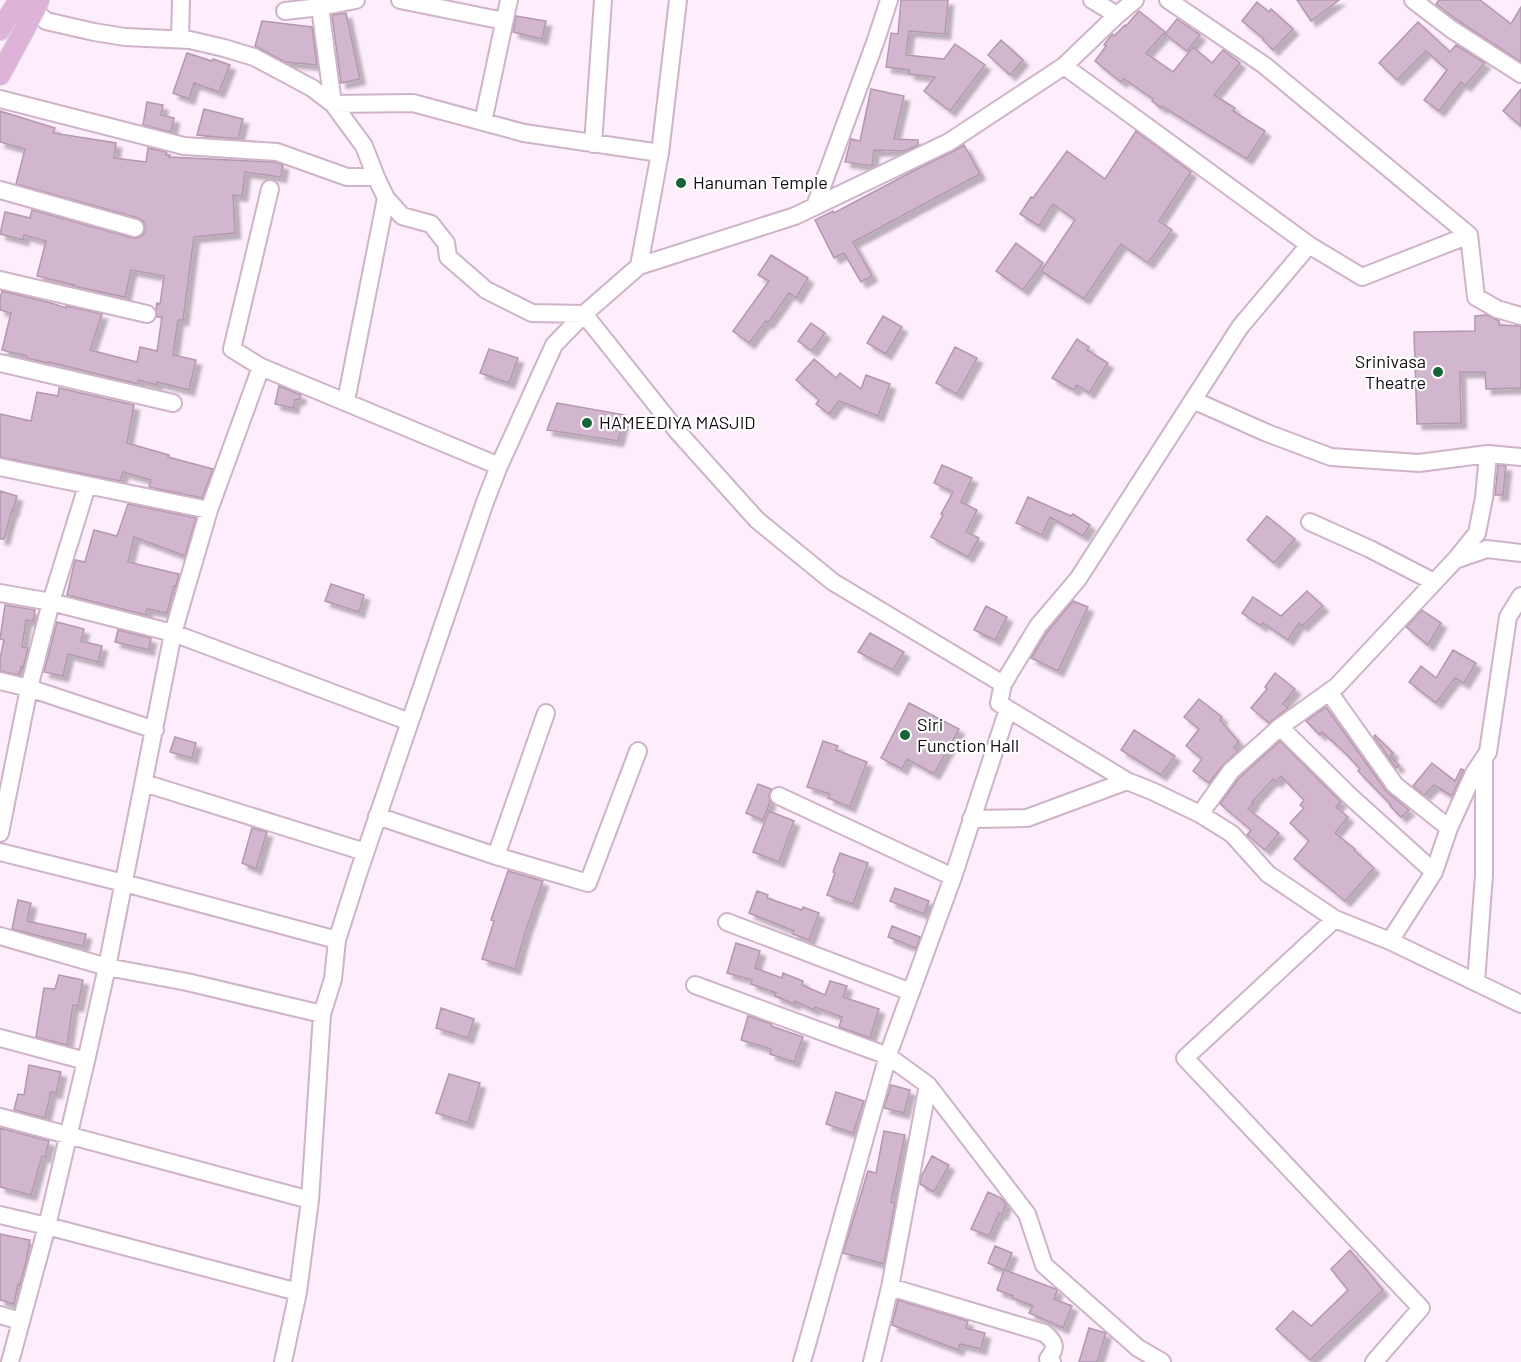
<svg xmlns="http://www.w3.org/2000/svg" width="1521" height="1362" font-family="Barlow,sans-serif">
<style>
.building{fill:#d2b6cd;stroke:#b398ae;stroke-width:1.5;filter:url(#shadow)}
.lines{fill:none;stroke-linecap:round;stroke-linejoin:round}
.minor-casing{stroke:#cfb3c9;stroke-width:20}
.major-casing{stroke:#d9d8d9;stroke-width:22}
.minor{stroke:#fff;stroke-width:16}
.major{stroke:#dfb3d9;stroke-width:20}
.poi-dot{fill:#156636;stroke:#fff;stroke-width:2}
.labels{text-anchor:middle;stroke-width:4.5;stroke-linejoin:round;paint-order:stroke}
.poi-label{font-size:18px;fill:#140a12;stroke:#fff;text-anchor:start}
</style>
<defs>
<filter id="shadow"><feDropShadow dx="5.5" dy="5.5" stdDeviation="1.5" flood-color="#0004"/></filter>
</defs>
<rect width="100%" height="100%" fill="#feedfb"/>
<!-- building -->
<path class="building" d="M901,0H948L945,34L909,31L906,55L944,59L955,44L985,65L950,111L924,91L935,77L909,74V70L886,67L891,33L898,34Z
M1297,0H1339L1311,21Z
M1439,0H1480L1511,24L1521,7V62L1457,20L1436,4Z
M1257,2L1269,12L1271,9L1293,29L1273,50L1263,40L1264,39L1242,21Z
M1139,11L1165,32L1146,53L1173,72L1193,47L1212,63L1223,50L1240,63L1214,95L1235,108L1233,111L1265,131L1247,159L1162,106L1161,108L1152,101L1153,99L1124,79L1121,82L1095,61L1106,46L1104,45L1112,34L1114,36L1125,25L1126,26Z
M346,13L360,79L341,83L332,15Z
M516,16L546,21L542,39L513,32Z
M1177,19L1200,35L1187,51L1165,34Z
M262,21L312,27L317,65L285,62L255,46Z
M1418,22L1450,52L1456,45L1485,63L1465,86L1461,82L1439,111L1424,100L1447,70L1426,51L1397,80L1379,63Z
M1001,40L1023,60L1010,75L988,55Z
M187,53L212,61L213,59L230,65L219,92L194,83L189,99L173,93Z
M871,89L904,96L894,139L918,140V145L905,151L874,150L872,166L845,162L851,139L860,141Z
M1521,89V126L1503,111Z
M147,102L163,105L161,115L174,118L171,132L143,125Z
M204,109L243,119L238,139L197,135Z
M0,111L55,128L53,133L116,143L114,158L146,162L148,148L167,152L166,155H170L169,157L275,162L283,165L281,177L245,172L242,196L233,195L235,233L194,237L183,320H178L173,355L196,360L189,390L157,382V385L139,380L138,384L49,362V363L26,358L27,356L2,350L11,313L0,310V299L2,291L51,303L66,308V306L102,314L90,350L137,362L140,347L157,351L162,317H157L156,309L157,303L160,304L164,276L131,270L125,297L73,286L74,285L37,276L46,241L24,235L23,240L0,234L5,212L30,218L32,210L133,238H137L142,236L145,231V226L143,221L138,218L16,184L25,149L0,142Z
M1136,131L1191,172L1159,221L1172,230L1148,263L1121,244L1084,299L1041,271L1075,220L1053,204L1039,226L1020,214L1031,197L1033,198L1067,151L1105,179Z
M964,145L980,174L853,242L872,276L861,282L844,253L834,258L815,220L833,211L834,213L917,169L954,151Z
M1016,243L1043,263L1023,290L996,271Z
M771,255L808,278L796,298L789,293L768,323L766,321L749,343L733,331L769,281L758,275Z
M1487,315L1499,321V325L1521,326V388L1486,389L1485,372H1460L1461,423L1417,424L1414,332L1475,331V316Z
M883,316L902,327L886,354L867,343Z
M811,323L825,333L812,351L798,341Z
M1077,339L1089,347L1087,350L1108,363L1089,393L1077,385L1074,390L1052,378Z
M955,347L977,358L957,394L936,383Z
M489,349L518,358L509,383L480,373Z
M814,359L836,378L840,373L861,389L866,375L890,384L878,416L839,401L829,414L816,404L819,400L796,380Z
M279,386L301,395L300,399L295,400L293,408L275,404Z
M59,388L134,405L127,443L169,455L168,457L213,469L202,498L149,487L151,480L123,472L120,481L0,457V414L31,421L37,392L58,396Z
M557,403L625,415L618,441L547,430Z
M942,465L972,478L961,502L977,510L966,532L979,538L968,557L931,537L943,515L941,514L953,492L934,483Z
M1498,465L1506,466L1503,495H1495Z
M0,491L17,496L13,511L12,510L4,539H0Z
M1028,497L1071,516L1073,514L1090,525L1083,536L1050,517L1042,535L1016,523Z
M128,504L196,518L185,556L134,537L128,562L179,574L176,586H174L167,613L147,609L146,615L67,595L75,560L85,562L94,530L117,536Z
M1267,516L1295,539L1274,563L1247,540Z
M331,584L364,595L359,612L325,601Z
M1307,591L1323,606L1302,626L1299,623L1288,640L1263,623L1261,626L1242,613L1253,597L1281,616Z
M1073,601L1088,607L1058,671L1031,658L1047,632Z
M5,605L35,610L33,621L26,620L22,647L28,648L23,668L21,667L19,675L0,671V658L4,640L0,639Z
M986,606L1007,617L995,640L974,630Z
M1422,610L1441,623L1428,645L1406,627Z
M57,622L84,629L81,641L102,646L98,662L68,654L63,676L44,672Z
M118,630L151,638L149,650L115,642Z
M870,633L904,652L893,670L858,652Z
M1453,650L1476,663L1464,683L1455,678L1436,703L1409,682L1421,666L1436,678Z
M1275,673L1295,689L1283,704L1288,708L1269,723L1251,708L1267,689L1265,687Z
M1199,699L1222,717L1220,720L1239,742L1234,747L1238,751L1223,765L1209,783L1193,771L1202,759L1186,746L1199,729L1184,717Z
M909,703L959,729L934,774L907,759L902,769L881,758Z
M1326,707L1386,791L1409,810L1401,817L1390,806L1391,805L1358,771L1360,769L1343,751L1322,732L1320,735L1306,721Z
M1134,730L1175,756L1161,775L1121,750Z
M1375,735L1393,753L1390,756L1399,765L1396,768L1374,737Z
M175,737L196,743L192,758L170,752Z
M823,741L838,746L836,750L867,762L850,807L828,798L830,794L807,787Z
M1280,741L1341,802L1336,807L1348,817L1335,833L1355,849L1354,850L1374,868L1345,901L1294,859L1309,841L1290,823L1304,808L1300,805L1304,800L1281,776L1276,782L1273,779L1252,802L1254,803L1248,809L1279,833L1265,850L1247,835L1251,830L1220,804L1239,778Z
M1432,763L1455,781L1461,769L1464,770L1452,796L1434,785L1424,795L1413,786Z
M758,784L771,789L769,796L770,802L763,820L746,813Z
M769,811L794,821L779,862L753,852Z
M252,828L267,832L256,869L242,863Z
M840,853L868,863L853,904L827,895L835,873L833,872Z
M508,871L543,881L525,933L515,969L482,959L494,921L491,920Z
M895,888L929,901L924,914L890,901Z
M757,891L768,895L767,898L802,910L803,907L819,913L809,940L793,934L794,931L749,913Z
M18,900L31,903L27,921L86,934L83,946L43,937L12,929Z
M892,926L920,937L916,948L888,937Z
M736,943L760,951L755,968L782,978L783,973L803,981L802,985L825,995L830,981L847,986L843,997L879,1009L870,1038L839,1027L842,1017L815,1007L814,1010L795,1001L794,1004L775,996L776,993L751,984L752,980L727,973Z
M59,975L83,980L78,1006L73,1005L67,1045L36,1037L44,988L55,989Z
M441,1008L474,1019L468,1038L436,1028Z
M748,1016L772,1024L771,1026L803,1037L794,1062L770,1054L771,1049L741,1040Z
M29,1065L61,1072L56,1093L51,1092L45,1118L14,1110L18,1094L24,1095Z
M449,1074L480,1083L468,1123L436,1113Z
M891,1085L910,1090L904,1113L884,1108Z
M836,1092L864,1101L853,1133L826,1124Z
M0,1128L49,1141L45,1157L42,1156L31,1195L0,1187Z
M884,1131L905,1135L891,1202L895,1203L884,1264L843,1253L868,1171L876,1173Z
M932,1156L949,1165L934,1192L920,1184L921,1177Z
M988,1192L1001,1198L1006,1204L1002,1214L999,1213L989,1236L971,1229Z
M0,1234L30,1240L26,1262L20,1285L18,1284L14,1304L0,1300Z
M995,1246L1012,1253L1005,1270L1056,1289L1057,1291L1054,1299L1072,1306L1063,1328L1029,1313L1033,1306L1012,1298L1013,1296L997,1290L1004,1270L988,1263Z
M1350,1250L1383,1290L1310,1360L1276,1329L1293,1311L1311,1326L1348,1290L1331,1269Z
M898,1300L968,1321L966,1328L985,1333L981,1349L960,1344L958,1350L892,1325Z
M1089,1328L1106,1333L1097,1362H1079Z"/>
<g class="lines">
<!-- minor casing -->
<g class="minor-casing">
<path id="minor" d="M400,0L504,21
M1092,0L1117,15
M1168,0L1264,65L1469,235L1362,277L1309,245
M1413,0L1451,29L1521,74
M27,3L46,21L94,32L125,37L190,40L224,48L254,57L312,88L333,104L364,146L376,177L386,198L402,216L431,224L446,243L448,257L486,290L532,313L584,314L678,432L757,520L833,582L1003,684L999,703L1008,709L1127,781L1152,791L1200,814L1232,834L1268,874L1335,919L1390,941L1521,1004
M320,7L333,104L413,103L524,133L660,153
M285,11L320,7L356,0
M180,39L181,0
M0,99L184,146L277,152L347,177H376
M483,122L509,0
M593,144L603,0
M270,189L232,349L261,367L499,466
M0,190L135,228
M815,206L876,40L889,0
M1469,235L1476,297L1497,309L1521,316
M639,266L660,153L678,0
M0,280L147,314
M0,363L173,403
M1193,400L1267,433L1331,457L1419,463L1488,454L1521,457
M346,401L386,198
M0,467L209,510L173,633L107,967L86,1061L47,1226L10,1362
M209,510L261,367
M1310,522L1370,549L1434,582
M1456,559L1477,533L1484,498L1488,454
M0,593L51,602L173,633L410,722
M0,681L29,688L155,730
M1003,684L1038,626L1078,579L1240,327L1309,245L1064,66
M1329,692L1395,785L1449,828
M1280,727L1351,797L1434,872
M144,783L365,852
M779,796L953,877
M1200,814L1231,771L1280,727L1337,686L1455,560L1487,549L1521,553
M377,816L496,856L546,713
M971,819L1027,818L1127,781
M0,833L29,688L51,602L87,486
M0,852L124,883L337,940
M496,856L588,883L638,751
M1335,919L1185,1058L1421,1308L1374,1362
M727,922L911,992
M0,936L107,967L187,982L322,1014L333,979L337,940L359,871L485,502L499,466L554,345L584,314L639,266L795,216L949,142L1064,66L1117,15L1135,0
M1390,941L1434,872L1449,828L1474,773L1488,752L1508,617L1521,596
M1476,982L1484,875V759
M695,985L888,1056L928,1085L890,1287L872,1362
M0,1038L86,1061
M928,1085L1027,1214L1044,1265L1138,1348L1162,1362
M0,1117L310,1200L322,1014
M0,1215L47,1226L298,1292L283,1362
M890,1287L1044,1333C1057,1343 1056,1348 1048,1359L1052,1362
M298,1292L310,1200
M0,1315L20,1321
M802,1362L889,1052L953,877L1008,709"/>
</g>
<!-- major casing -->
<g class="major-casing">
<path id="major" d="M0,30L19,0
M0,75L35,10L39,0"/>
</g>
<!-- minor -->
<use href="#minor" class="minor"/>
<!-- major -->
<use href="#major" class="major"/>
</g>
<!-- markers -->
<g class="poi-dot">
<circle cx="681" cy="183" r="6"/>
<circle cx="1438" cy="372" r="6"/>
<circle cx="587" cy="423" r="6"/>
<circle cx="905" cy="735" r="6"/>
</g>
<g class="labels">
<!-- poi labels -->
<g class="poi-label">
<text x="693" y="189">Hanuman Temple</text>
<text x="1426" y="368" text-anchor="end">Srinivasa<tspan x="1426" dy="21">Theatre</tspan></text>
<text x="599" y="429">HAMEEDIYA MASJID</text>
<text x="917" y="731">Siri<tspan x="917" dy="21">Function Hall</tspan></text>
</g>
</g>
</svg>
